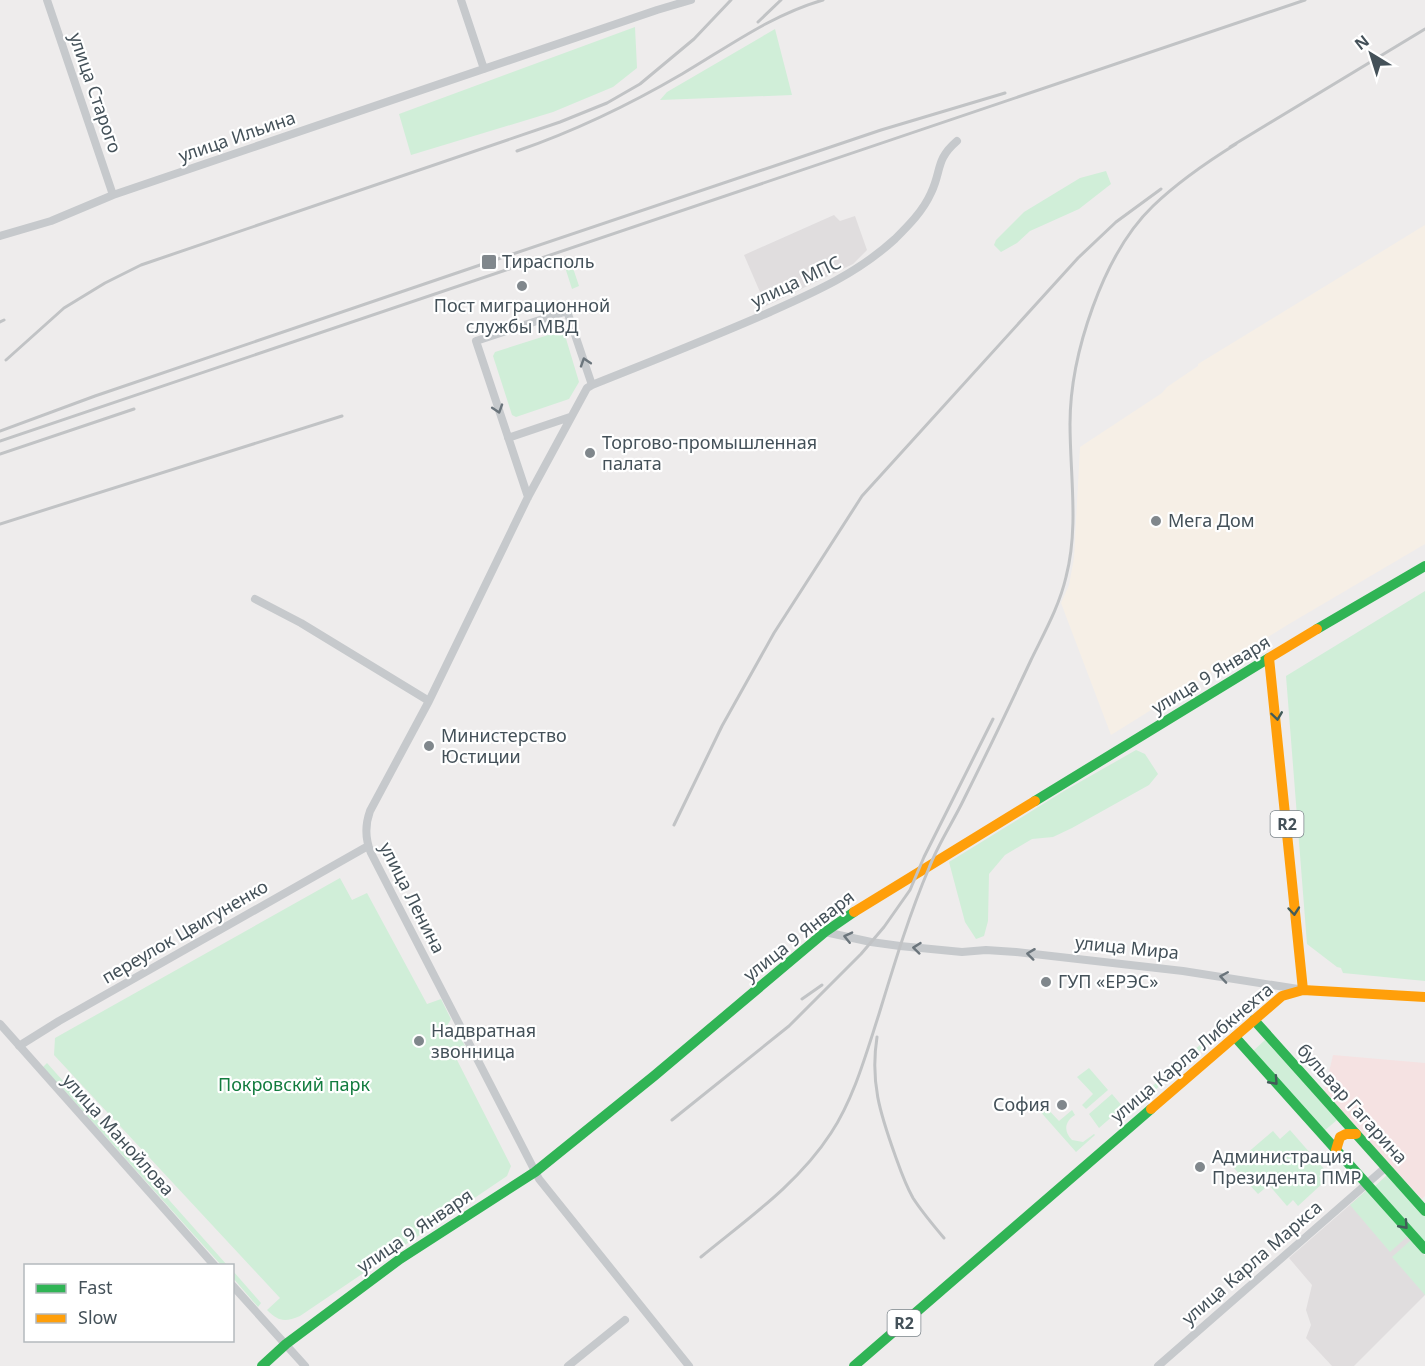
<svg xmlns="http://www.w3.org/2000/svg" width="1425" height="1366" font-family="'Noto Sans',sans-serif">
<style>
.commercial{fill:#f6efe6}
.education{fill:#e0ddde}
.medical{fill:#f5e2e2}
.green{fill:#d0eed8}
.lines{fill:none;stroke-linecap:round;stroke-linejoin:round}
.street{stroke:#c6c9cc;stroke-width:8}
.fast{stroke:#30b455;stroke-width:10}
.slow{stroke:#ff9f0a;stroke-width:10}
.rail{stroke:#c1c3c5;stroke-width:3}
.oneway{stroke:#6b757c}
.oneway2{stroke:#425b59}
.poi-dot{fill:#80878c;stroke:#fff;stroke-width:2}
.labels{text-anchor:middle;stroke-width:4.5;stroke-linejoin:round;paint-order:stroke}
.shield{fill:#fff;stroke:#7c858b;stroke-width:1.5}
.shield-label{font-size:16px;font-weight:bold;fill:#445159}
.street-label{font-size:18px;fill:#445159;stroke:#fff}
.poi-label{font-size:18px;fill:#445159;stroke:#fff;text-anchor:start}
.park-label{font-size:18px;fill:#137c3f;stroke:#fff}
</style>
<rect width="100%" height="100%" fill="#eeecec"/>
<!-- commercial -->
<path class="commercial" d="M1425,225V544L1289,624L1111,735L1061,603L1069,585L1074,558L1080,447L1162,393L1167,387L1198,366V364Z"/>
<!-- education -->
<path class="education" d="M834,215L840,221L855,216L867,250L853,264L766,306L744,255Z
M1367,1190L1425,1256V1295L1354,1366H1332L1306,1338L1311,1325L1306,1310L1312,1285L1289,1258Z"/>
<!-- medical -->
<path class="medical" d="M1333,1055L1425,1063V1196L1422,1199L1324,1093Z"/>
<!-- green -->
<path class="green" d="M635,27L637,68L613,87L553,112L411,155L399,114Z
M775,29L792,95L660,100L667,92Z
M1106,171L1111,184L1079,209L1030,231L1017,243L1001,252L994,245L996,240L1024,212L1080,178Z
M571,262L579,286L572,289L564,264Z
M561,331L564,332L579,382L569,399L516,417L512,415L493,356L495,352Z
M1425,591V981L1343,973L1341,968L1337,967L1307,944L1286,676Z
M1136,750L1145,754L1158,774L1149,785L1072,828L1053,837L1032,839L1005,855L989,874L988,921L984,936L976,939L965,922L949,862L1064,791Z
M340,878L352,900L367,893L427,1004L441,999L451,1019L447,1026L451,1034L460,1036L468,1052L456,1058L511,1166L507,1176L300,1316C285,1322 279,1322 267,1310L280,1298L54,1055L55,1038Z
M1246,1004L1250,1008L1220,1033L1217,1030Z
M1208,1038L1211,1041L1139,1104L1134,1102Z
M1265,1040L1337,1120L1324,1131L1252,1052Z
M47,1063L227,1265H221L43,1067Z
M1089,1068L1108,1090L1086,1109L1082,1105L1093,1094L1077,1077Z
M1112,1094L1123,1107L1099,1128L1089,1114Z
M1043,1104L1059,1121L1072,1110L1075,1115C1065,1121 1063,1131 1072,1140L1083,1142L1094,1134L1095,1135L1076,1152L1038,1109Z
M1290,1130L1325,1170L1319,1176L1324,1182L1298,1206L1293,1200L1287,1206L1269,1185L1258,1194L1232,1166L1273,1131L1280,1139Z
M1388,1174L1425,1215V1243L1374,1187Z
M1367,1190L1408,1236L1390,1252L1350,1205Z
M1411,1240L1425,1256V1295L1392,1257Z
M233,1271L261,1303L258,1307L233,1278Z"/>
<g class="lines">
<!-- street -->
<path class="street" d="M47,0L113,195
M461,0L484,69
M0,236L51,221L113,195L657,10L691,0
M508,438L570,417
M528,497L476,341L567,311L592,385
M255,599L301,623L429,701
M825,932L871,942L900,946L962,952L986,950L1016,952L1183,971L1298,989
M0,1024L215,1266
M19,1046L59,1021L368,846
M232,1285L305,1366
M568,1366L625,1320
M689,1366L539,1179L371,853C365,839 365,825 370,811L429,701L528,497L587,388L592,385C652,361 711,338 770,312C815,292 858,273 895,239C909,225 923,211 931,193C942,170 935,160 957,141
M1158,1366L1386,1167"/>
<!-- fast -->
<path class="fast" d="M1317,629L1425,566
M1035,801L1269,658
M1254,1020L1425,1211
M1235,1037L1425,1249
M262,1366L286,1344L400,1259L535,1172L654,1076L825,932L854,912
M854,1366L1151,1109"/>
<!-- slow -->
<path class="slow" d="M854,912L1035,801
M1303,990L1269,658L1317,629
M1151,1109L1282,996L1303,990L1425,997
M1336,1150L1340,1137L1346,1134H1356"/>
<!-- rail -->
<path class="rail" d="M758,22L781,0
M1230,147L1425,29
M517,151C575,131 629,105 682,74C728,47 771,15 823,0
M0,322L4,320
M6,360L64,308L105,283L141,265L560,122L607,103L640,84L694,39L731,0
M0,431L95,396L489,262L881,130L1005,93
M0,441L1305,0
M0,454L134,409
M0,524L342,416
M674,825L722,726L774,633L862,496L1078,258L1116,222L1161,189
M802,999L822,985
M877,1037C870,1082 880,1113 895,1155C900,1169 905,1184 913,1198C922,1212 933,1225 944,1238
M672,1120L789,1026L861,954L884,927L910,890L924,857L993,719
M701,1257C747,1219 798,1184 831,1133C854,1098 866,1054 879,1014C894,965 909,915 929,868C938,844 953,822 964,799C987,753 1009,707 1031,660C1044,633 1059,607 1066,577C1079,527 1070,475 1070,424C1070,355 1103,254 1153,206C1178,182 1207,162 1236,144"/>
</g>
<!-- one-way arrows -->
<defs><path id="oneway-chevron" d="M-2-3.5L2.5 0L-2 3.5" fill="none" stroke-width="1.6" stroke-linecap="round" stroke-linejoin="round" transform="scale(1.5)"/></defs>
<g class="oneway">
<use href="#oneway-chevron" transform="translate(585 362) rotate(-108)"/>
<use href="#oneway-chevron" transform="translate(498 409) rotate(72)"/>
<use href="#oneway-chevron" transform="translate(848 937) rotate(-167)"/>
<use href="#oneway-chevron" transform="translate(917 948) rotate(-174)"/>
<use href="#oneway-chevron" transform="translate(1031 954) rotate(-173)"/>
<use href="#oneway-chevron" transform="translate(1224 977) rotate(-171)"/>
</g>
<g class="oneway2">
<use href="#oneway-chevron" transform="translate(1277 716) rotate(82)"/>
<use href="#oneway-chevron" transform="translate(1294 911) rotate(85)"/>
<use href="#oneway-chevron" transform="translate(1274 1081) rotate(48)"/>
<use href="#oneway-chevron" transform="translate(1404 1225) rotate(48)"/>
</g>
<!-- markers -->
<g class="poi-dot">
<rect x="481" y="254" width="16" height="16" rx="3"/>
<circle cx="522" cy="286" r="6"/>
<circle cx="590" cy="453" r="6"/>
<circle cx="1156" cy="521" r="6"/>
<circle cx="429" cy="746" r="6"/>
<circle cx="1046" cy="982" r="6"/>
<circle cx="419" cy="1041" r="6"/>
<circle cx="1062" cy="1105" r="6"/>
<circle cx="1200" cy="1167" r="6"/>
</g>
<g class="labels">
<!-- shield labels -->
<g class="shield">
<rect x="1270.5" y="811" width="33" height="26" rx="4.5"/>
<rect x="887.5" y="1310" width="33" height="26" rx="4.5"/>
</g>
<g class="shield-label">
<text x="1287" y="830">R2</text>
<text x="904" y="1329">R2</text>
</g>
<!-- street labels -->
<g class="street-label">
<text transform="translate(95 93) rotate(71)" y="6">улица Старого</text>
<text transform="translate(237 137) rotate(-19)" y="6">улица Ильина</text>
<text transform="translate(796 282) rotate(-25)" y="6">улица МПС</text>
<text transform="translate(1211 675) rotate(-31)" y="6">улица 9 Января</text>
<text transform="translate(412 898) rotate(63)" y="6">улица Ленина</text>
<text transform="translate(185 932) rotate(-30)" y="6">переулок Цвигуненко</text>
<text transform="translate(799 936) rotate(-38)" y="6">улица 9 Января</text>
<text transform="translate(1127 948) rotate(6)" y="6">улица Мира</text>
<text transform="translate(1192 1053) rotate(-40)" y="6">улица Карла Либкнехта</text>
<text transform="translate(1352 1104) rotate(48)" y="6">бульвар Гагарина</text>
<text transform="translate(118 1135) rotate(48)" y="6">улица Манойлова</text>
<text transform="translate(415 1231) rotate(-34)" y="6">улица 9 Января</text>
<text transform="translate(1252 1263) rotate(-41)" y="6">улица Карла Маркса</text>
</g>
<!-- poi labels -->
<g class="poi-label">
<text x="502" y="268">Тирасполь</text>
<text x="522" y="312" text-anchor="middle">Пост миграционной<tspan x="522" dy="21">службы МВД</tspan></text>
<text x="602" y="449">Торгово-промышленная<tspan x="602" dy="21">палата</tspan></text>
<text x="1168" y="527">Мега Дом</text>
<text x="441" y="742">Министерство<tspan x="441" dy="21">Юстиции</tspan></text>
<text x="1058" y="988">ГУП «ЕРЭС»</text>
<text x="431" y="1037">Надвратная<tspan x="431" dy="21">звонница</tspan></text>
<text x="1050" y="1111" text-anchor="end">София</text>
<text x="1212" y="1163">Администрация<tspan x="1212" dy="21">Президента ПМР</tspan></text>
</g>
<!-- park labels -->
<g class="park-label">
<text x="294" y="1091">Покровский парк</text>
</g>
</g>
<!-- legend -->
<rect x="24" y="1264" width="210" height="78" fill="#ffffff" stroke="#b4b9bd" stroke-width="1.5"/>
<rect x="36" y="1284" width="30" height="9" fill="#30b455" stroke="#b4b9bd" stroke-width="1.5"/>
<text x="78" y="1294" font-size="18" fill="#445159">Fast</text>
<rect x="36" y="1314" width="30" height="9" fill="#ff9f0a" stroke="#b4b9bd" stroke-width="1.5"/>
<text x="78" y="1324" font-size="18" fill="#445159">Slow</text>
<!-- north arrow -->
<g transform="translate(1371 54) rotate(322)" stroke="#ffffff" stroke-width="4.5" paint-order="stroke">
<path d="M0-4.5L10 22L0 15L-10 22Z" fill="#445159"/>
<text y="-9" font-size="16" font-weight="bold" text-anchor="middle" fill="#445159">N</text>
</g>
</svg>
